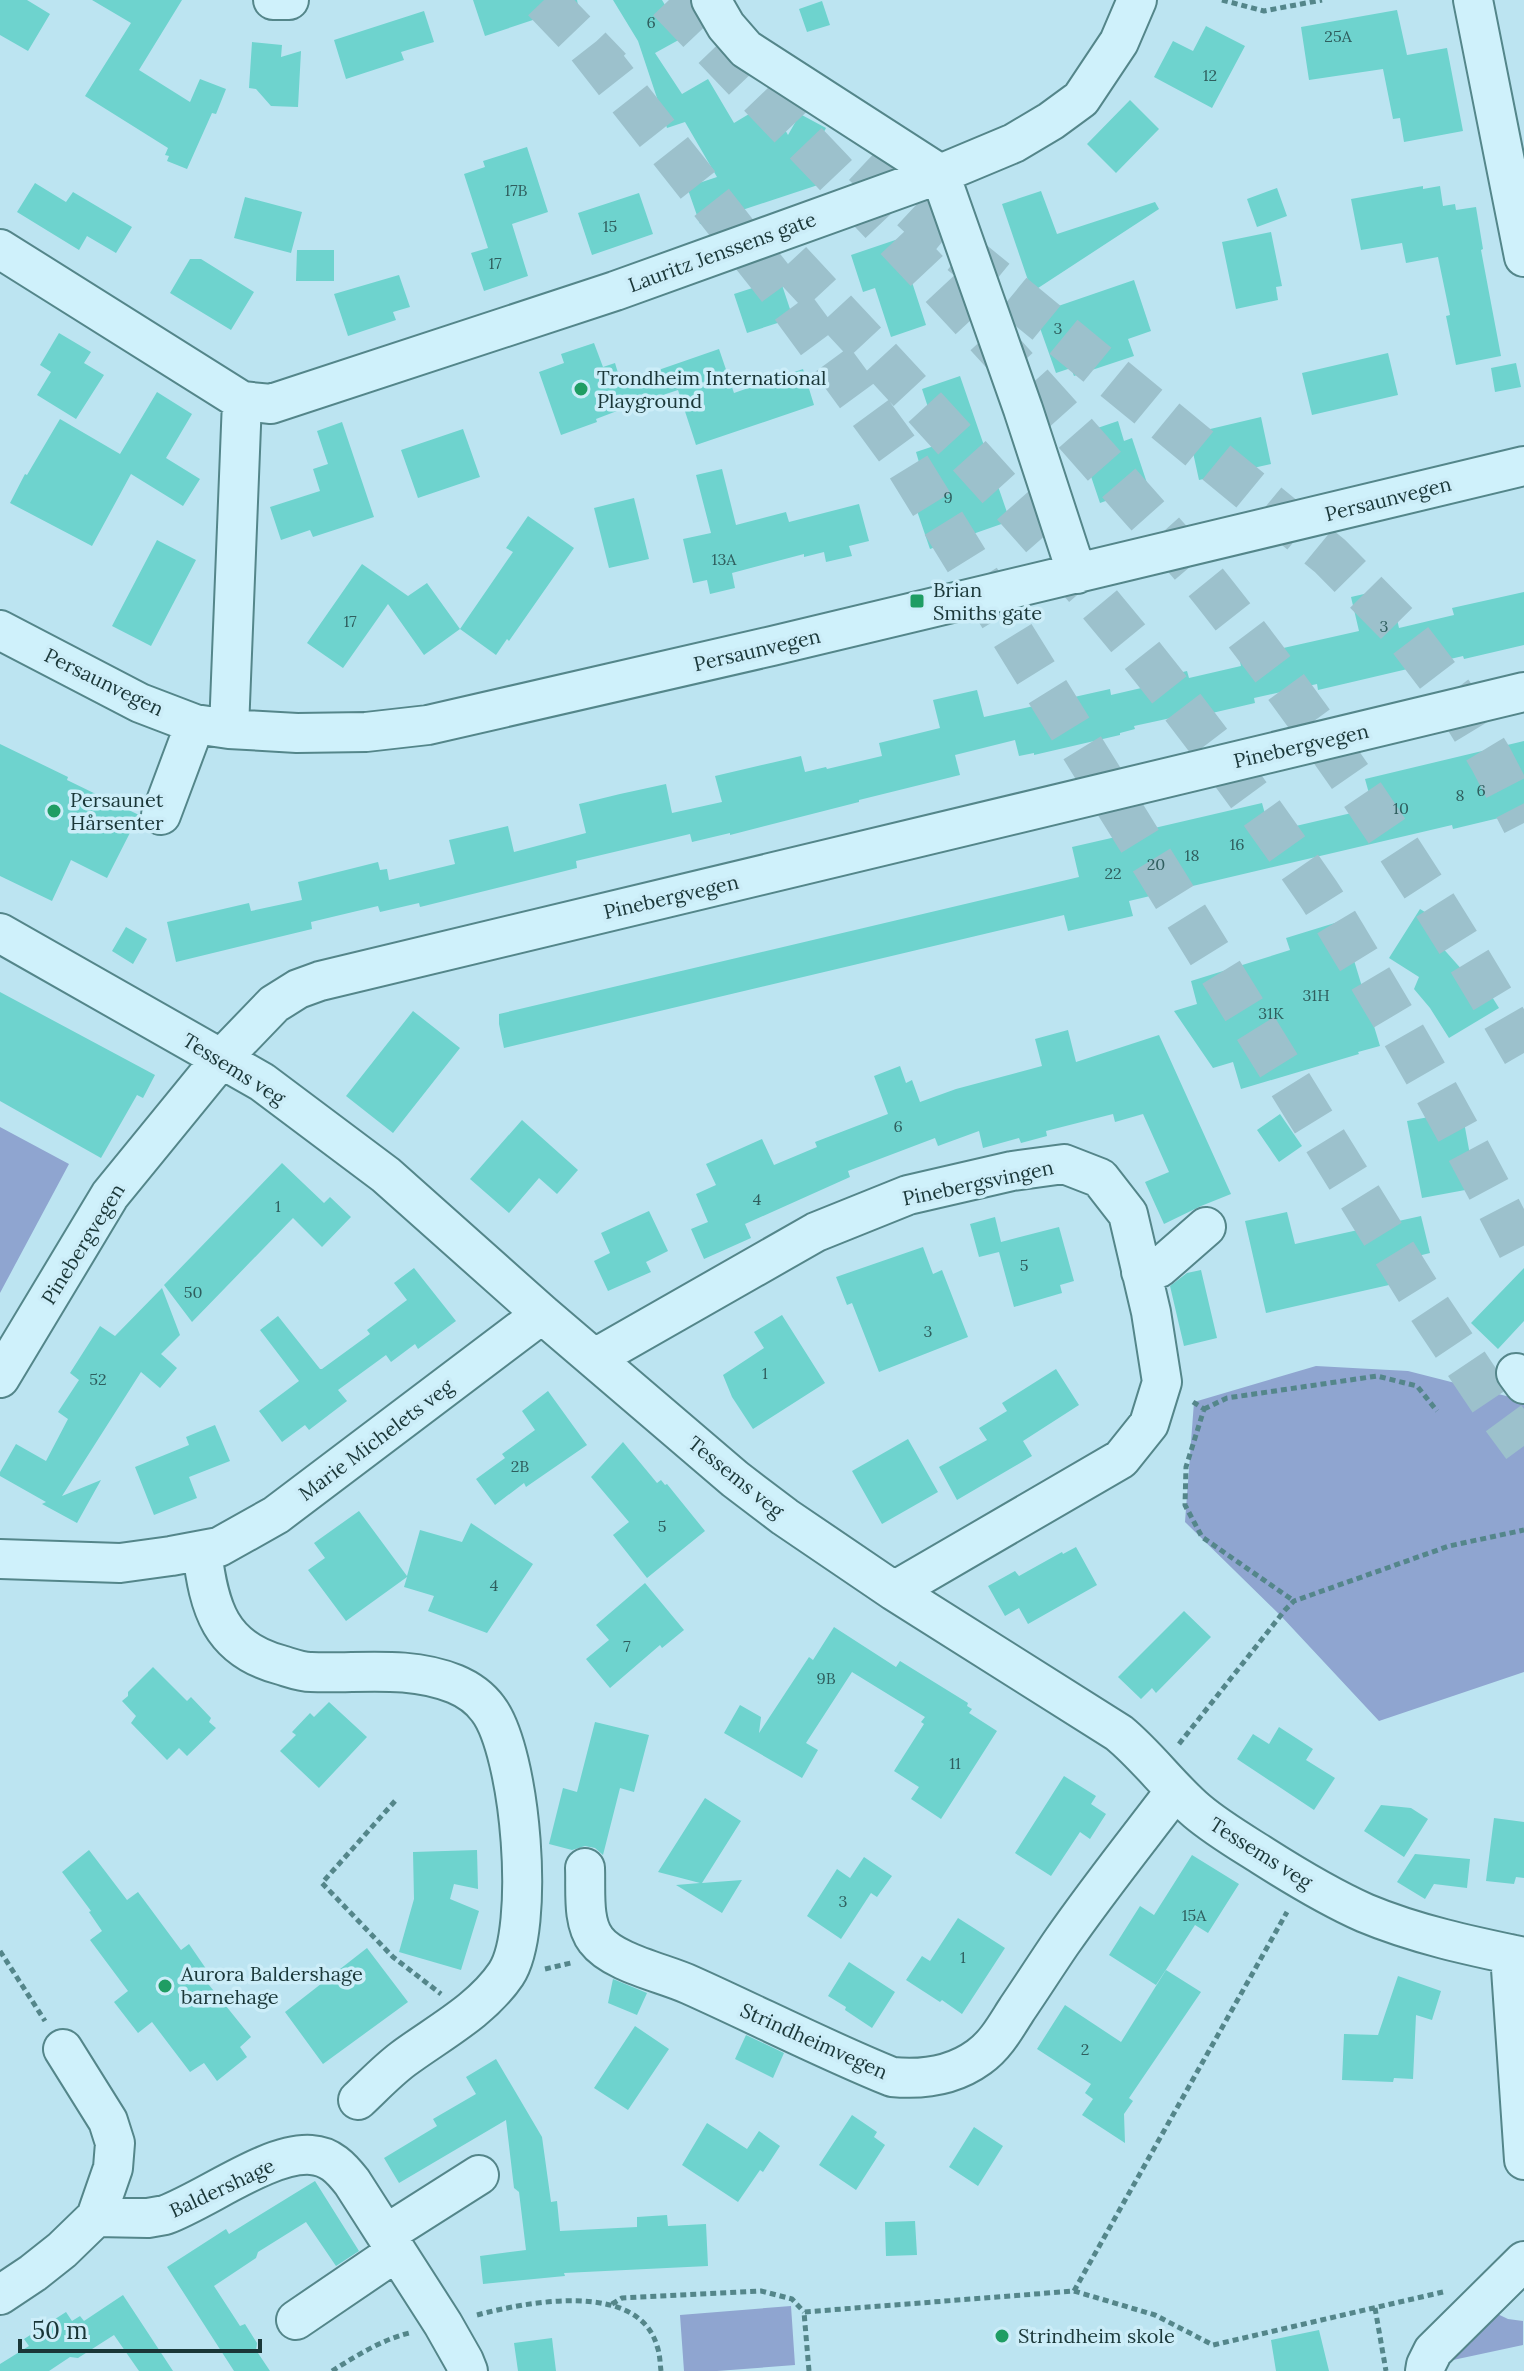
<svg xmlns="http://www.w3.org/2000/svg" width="1524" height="2371" font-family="Lora,serif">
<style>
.green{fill:#8fa5d0}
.building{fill:#6ed3ce}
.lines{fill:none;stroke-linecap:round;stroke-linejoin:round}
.highway-tunnel{stroke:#9cc1cc;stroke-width:44;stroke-dasharray:44 22;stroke-linecap:butt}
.minor-casing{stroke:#54868a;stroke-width:42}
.path{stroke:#54868a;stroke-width:5;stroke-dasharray:6 4;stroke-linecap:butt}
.minor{stroke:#cff1fb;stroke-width:38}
.poi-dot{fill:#1f9d63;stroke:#ccedf8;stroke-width:3}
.labels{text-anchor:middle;stroke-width:7;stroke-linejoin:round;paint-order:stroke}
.number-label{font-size:16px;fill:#2f5e5e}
.street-label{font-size:20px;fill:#1a3738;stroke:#ccedf8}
.poi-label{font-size:20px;fill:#1a3738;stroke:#ccedf8;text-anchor:start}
</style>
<rect width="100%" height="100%" fill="#bce4f1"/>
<!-- green -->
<path class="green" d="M0,1127L69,1164L0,1293Z
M1316,1366L1408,1371L1518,1399L1524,1405V1672L1379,1721L1281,1616L1185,1522L1194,1402Z
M791,2306L795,2365L717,2371H684L680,2315Z
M1489,2310L1508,2319L1523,2321V2345L1439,2363Z"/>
<!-- building -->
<path class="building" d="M0,0H27L50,14L28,51L0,35Z
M92,0H182L139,70L190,102L200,79L226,89L216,114L212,113L187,169L167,161L169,156L165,155L168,148L85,96L131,23Z
M473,0H577L578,5L485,36Z
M613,0H662L684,37L655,53L682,94L708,79L734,123L769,102L788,135L800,114L826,128L816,147L827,182L700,224L687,187L717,177L685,122L667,128L638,41Z
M822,1L830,25L807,32L799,9Z
M1397,10L1407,55L1447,48L1463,131L1404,142L1400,118L1393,119L1383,69L1309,80L1301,27Z
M424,11L434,42L401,52L404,60L346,79L334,40Z
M1206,26L1245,46L1212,108L1154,77L1173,41L1193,51Z
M252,42L282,45L281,57L301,51L298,107L271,106L256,89L249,88Z
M1130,100L1159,129L1116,173L1087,144Z
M527,147L548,212L512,224L528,276L484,291L471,253L488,248L464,174L485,167L483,161Z
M35,183L66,202L73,192L132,227L116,253L87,236L79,250L17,212Z
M1423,186V189L1440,186L1443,206L1455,204L1456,210L1476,207L1483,249L1481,250L1501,356L1456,365L1446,316L1450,315L1438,257L1406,263L1402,243L1361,250L1351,199Z
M1277,188L1287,216L1257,227L1247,199Z
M1041,191L1057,234L1155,202L1159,209L1032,292L1002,204Z
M639,193L653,234L592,255L578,213Z
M245,197L302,212L291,253L234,238Z
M1271,232L1282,286L1276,287L1278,300L1236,309L1222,242Z
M913,234L925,271L910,276L926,325L891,337L875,288L863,292L851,255Z
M297,250H334V281H296Z
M190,259H201L254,292L231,330L170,293Z
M399,275L410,307L393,312L396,320L348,336L334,294Z
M780,279L793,318L747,333L734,294Z
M1134,280L1151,331L1128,339L1134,356L1074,376L1071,368L1056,373L1035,314Z
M59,333L91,352L84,363L104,375L76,419L37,395L51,372L40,365Z
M594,343L603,367L615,363L621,383L719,349L734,393L803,369L814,405L696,445L678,390L630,406L596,419L597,422L561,435L539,372L564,363L561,354Z
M1388,353L1398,395L1312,415L1302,373Z
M1516,363L1521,387L1495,392L1491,368Z
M960,376L1010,521L930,549L915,505L930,500L916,452L940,444L922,389Z
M157,392L192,414L166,458L200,479L183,506L131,474L92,546L10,503L25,474L27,475L60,419L120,454Z
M1261,417L1271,464L1199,480L1189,434Z
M1118,421L1124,441L1132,438L1148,486L1100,503L1077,435Z
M342,422L374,517L313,537L310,530L281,540L270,507L320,491L313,469L328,464L317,431Z
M463,429L480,477L418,498L401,450Z
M722,469L736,525L786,512L789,522L859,504L869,541L849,546L852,556L826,562L824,552L804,557V554L732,573L735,588L710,594L707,580L693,583L683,539L711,533L696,475Z
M634,498L649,559L609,568L594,508Z
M528,516L574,548L509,641L507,639L496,655L460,629L424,655L388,604L343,668L307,643L362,564L408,596L427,583L460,629L513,552L506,548Z
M157,540L196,560L151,646L112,626Z
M1390,588L1399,628L1454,615L1452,608L1524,592V645L1464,659L1463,656L1318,690L1317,684L1254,698L1255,703L1195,717L1194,713L1134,726L1135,729L1120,733V735L1034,755V753L1019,756L1015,740L955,755L960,775L859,800V802L730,835V833L692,842L690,834L576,861L577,868L420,907L419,903L380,912L378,906L311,922L312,929L176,962L167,922L249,903L251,911L302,900L298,882L378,862L380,870L387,869L389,880L455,864L449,840L508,826L514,852L586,833L579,804L620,794L666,784L672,813L722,802L715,776L801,756L805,772L826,767L827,769L882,756L879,743L940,728L933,700L977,690L984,717L1110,689L1111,695L1163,683L1162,677L1187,671L1189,678L1241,666L1239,658L1359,631L1351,597Z
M1524,741V812L1453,829L1452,825L1129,901L1133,916L1068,931L1064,915L504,1048L499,1024V1014L1079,877L1072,847L1107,839L1262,803L1270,832L1373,808L1365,779Z
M0,744L68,777L67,780L139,815L107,878L71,860L52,901L0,876Z
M1420,909L1451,928L1440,945L1472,981L1479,976L1499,1008L1449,1038L1430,1008L1414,989L1419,977L1389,958Z
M1338,922L1342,935L1346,934L1380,1046L1358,1052L1359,1054L1241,1089L1233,1062L1213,1068L1174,1011L1197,1004L1191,981L1290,950L1286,938Z
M126,927L147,939L133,964L112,951Z
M0,992L155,1075L143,1098L137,1095L101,1158L0,1101Z
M413,1011L460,1048L393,1133L346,1096Z
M1068,1030L1076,1062L1159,1035L1231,1194L1201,1206L1164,1224L1145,1182L1169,1172L1143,1114L1115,1122L1113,1114L1046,1131L1047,1136L1021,1143L1019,1138L983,1148L979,1131L938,1146L935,1138L848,1171L850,1177L745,1224L751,1238L704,1259L691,1229L708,1222L696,1194L716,1185L706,1164L762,1139L774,1165L817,1147L815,1142L888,1114L874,1076L900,1066L906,1083L912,1080L920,1102L956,1089L1042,1066L1035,1039Z
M1462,1111L1476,1188L1422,1198L1407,1121Z
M1280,1114L1302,1146L1279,1162L1257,1130Z
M522,1120L578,1170L557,1194L539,1178L509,1213L470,1179Z
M282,1163L324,1203L330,1197L351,1217L322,1247L293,1218L192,1322L164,1285Z
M649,1211L668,1251L646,1262L651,1272L608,1291L594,1261L610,1253L601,1233Z
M1287,1212L1295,1244L1421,1216L1430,1253L1406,1259L1411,1280L1266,1313L1245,1221Z
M995,1217L1001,1242L1059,1227L1074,1281L1060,1285L1062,1293L1014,1307L999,1252L979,1257L970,1224Z
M923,1247L933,1274L942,1270L968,1337L879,1372L852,1303L847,1305L836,1277Z
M414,1268L456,1321L418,1349L415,1344L391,1362L386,1355L338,1390L347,1401L309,1430L305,1425L282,1442L259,1411L299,1381L260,1330L278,1316L320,1369H322L370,1334L367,1330L407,1300L394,1283Z
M1524,1268V1321L1498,1349L1471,1323Z
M1201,1270L1217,1338L1184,1346L1170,1286L1187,1273Z
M162,1288L180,1335L161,1354L177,1368L160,1388L141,1372L62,1496L101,1480L77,1523L42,1504L46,1502L0,1476V1472L16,1444L46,1461L68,1419L58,1412L79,1380L70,1373L100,1326L115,1336Z
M782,1315L825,1383L753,1429L732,1397L723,1375L764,1348L754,1332Z
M1056,1369L1079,1405L1023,1441L1032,1456L957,1500L939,1467L987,1440L979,1428L1007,1411L1002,1403Z
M548,1391L587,1445L526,1487L524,1483L495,1505L476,1479L505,1458L502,1454L535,1430L522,1411Z
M215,1425L230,1461L189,1477L197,1498L154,1515L135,1467L189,1445L186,1437Z
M908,1439L938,1492L882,1524L852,1471Z
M623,1442L657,1483L661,1480L665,1485L667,1484L705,1531L647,1578L613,1535L629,1522L591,1477Z
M359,1511L407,1576L420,1530L462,1542L471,1523L533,1564L487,1633L428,1611L434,1596L404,1587L407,1577L346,1621L308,1570L325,1558L314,1543Z
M1076,1547L1097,1585L1028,1624L1019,1608L1005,1616L988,1586L1015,1571L1019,1576L1062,1552L1063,1554Z
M645,1583L684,1630L662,1648L660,1645L610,1688L586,1659L609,1640L596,1625Z
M1184,1611L1211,1637L1156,1693L1152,1688L1141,1699L1118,1677Z
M834,1627L896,1667L900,1661L968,1703L967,1706L972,1709L969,1713L997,1731L941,1819L911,1799L919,1787L894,1771L924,1724L921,1722L925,1717L852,1672L806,1743L818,1750L802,1778L724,1733L740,1705L761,1717L759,1733L809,1657L813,1660Z
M153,1667L187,1701L191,1697L211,1718L209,1722L216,1728L187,1756L179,1748L167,1760L131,1723L136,1716L122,1701L128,1696V1692Z
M329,1702L367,1737L319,1788L280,1751L296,1735L292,1732L310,1713L314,1717Z
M595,1722L649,1735L634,1792L620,1788L603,1855L595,1848L585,1846L572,1850L549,1844L563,1788L577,1792Z
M1279,1727L1313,1749L1306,1760L1335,1778L1314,1810L1237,1759L1253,1734L1269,1744Z
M1064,1776L1096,1796L1091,1804L1106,1814L1090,1839L1080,1832L1051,1876L1015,1853Z
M705,1798L741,1821L702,1883L742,1880L722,1913L676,1885L700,1883L658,1872Z
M1381,1805L1411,1808L1428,1819L1404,1857L1364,1831Z
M1494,1818L1524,1822V1878L1516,1877L1514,1884L1486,1881Z
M89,1850L127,1900L138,1892L181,1950L189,1944L211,1976L205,1980L251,2037L240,2047L247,2057L217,2081L204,2063L190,2072L152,2022L138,2033L114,2002L128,1991L90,1940L102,1931L89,1912L91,1911L62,1872Z
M477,1850L478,1889L454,1884L450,1899L479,1911L461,1970L399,1952L414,1899L413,1852Z
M1415,1854L1470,1859L1467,1888L1434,1884L1425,1899L1397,1882Z
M1192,1855L1239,1884L1208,1933L1195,1925L1156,1985L1109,1955L1140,1906L1154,1915Z
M864,1857L892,1876L877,1897L871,1893L841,1939L807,1916L837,1869L850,1878Z
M958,1918L1005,1948L962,2014L942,2000L940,2002L906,1980L922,1956L930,1961Z
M367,1948L408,2002L323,2064L285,2012Z
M849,1962L895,1992L872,2028L845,2010L846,2007L828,1996Z
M1166,1970L1201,1992L1129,2098L1133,2101L1124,2114L1125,2143L1082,2115L1093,2099L1085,2093L1091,2084L1037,2049L1065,2005L1121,2042Z
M1398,1976L1441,1991L1432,2020L1416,2015L1413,2079L1394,2078L1393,2082L1342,2080L1344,2034L1378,2035Z
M613,1979L647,1993L637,2015L608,2003Z
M635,2026L669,2049L628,2110L594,2088Z
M746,2035L784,2053L773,2078L735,2059Z
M496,2059L542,2137L551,2202L557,2201L560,2231L637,2227V2217L667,2215L668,2226L706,2224L708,2266L564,2273L565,2276L483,2284L480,2256L526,2250L519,2192L514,2188L506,2120L399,2183L384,2158L437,2126L433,2119L476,2094L466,2077Z
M852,2115L877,2132L874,2137L885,2145L856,2190L819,2165Z
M707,2123L747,2149L759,2131L780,2146L763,2172L760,2170L738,2202L682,2165Z
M974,2127L1003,2146L978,2186L949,2167Z
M315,2181L359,2251L336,2266L306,2222L258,2252L256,2258L214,2286L240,2326L245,2324L257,2343L256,2350L270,2371H234L167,2267L226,2229L229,2234Z
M915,2221L917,2255L886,2256L885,2222Z
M123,2295L173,2371H139L114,2335L78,2358L70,2357L49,2371H0V2364L29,2346L24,2339L66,2312L72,2321L80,2316L84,2321Z
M1319,2330L1329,2371H1276L1271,2340Z
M552,2338L556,2371H518L514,2343Z"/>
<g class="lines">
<!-- highway-tunnel -->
<path class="highway-tunnel" d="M544,0L610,69
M669,0C818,157 970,312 1112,475C1146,515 1183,553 1215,594C1330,739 1432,893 1524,1053
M589,47L779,288L900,453L1423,1299L1496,1408L1524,1446
M864,164L941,236L1330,556L1402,629L1451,693L1491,759L1524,823
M790,262C905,386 1021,508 1128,638C1195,720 1258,806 1318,893C1334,917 1348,943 1364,968C1421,1062 1474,1159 1524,1257"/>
<!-- minor casing -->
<g class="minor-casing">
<path id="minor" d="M273,0H289
M711,0L726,26L746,49L940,174L1023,409L1077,574
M1473,0L1524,257
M0,249L242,401L271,404L615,291L940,174L1014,143L1051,121L1081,99L1119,42L1137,0
M0,630L140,703L195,724L229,729L297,733L366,732L428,725L772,646L1524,466
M229,729L242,401
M161,815L195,724
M0,933L262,1082L386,1175L542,1314L735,1479L785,1517L894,1591L1119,1733C1148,1757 1169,1787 1197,1811C1217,1828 1241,1842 1263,1856C1296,1877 1329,1897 1365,1913C1415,1934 1471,1946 1524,1957
M1141,1272L1159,1268L1206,1227
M595,1358L816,1232L908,1195L1012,1171L1064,1164L1100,1178L1128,1214L1151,1312L1162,1382L1149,1424L1121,1459L894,1591
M1516,1373L1524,1384
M0,1378L110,1195L221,1059L274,1004L298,989L320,981L1524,692
M202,1551C209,1608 220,1649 281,1665C291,1668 301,1672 311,1672C359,1674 408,1665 455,1684C467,1689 480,1698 488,1709C521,1752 536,1929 506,1974C481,2011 438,2033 403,2059C387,2071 373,2086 358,2100
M0,1559L120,1563L171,1556L219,1547L276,1515L542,1314
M585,1868C586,1890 582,1922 596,1940C613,1963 664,1973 690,1985C757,2015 823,2049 892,2077C923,2080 953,2076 979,2057C996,2045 1006,2026 1017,2009C1032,1987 1046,1965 1061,1943C1097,1891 1137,1841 1175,1791
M1510,1954L1524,2160
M96,2217L148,2218L165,2215C206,2200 269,2152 311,2155C330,2156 341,2168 352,2182L443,2324L464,2361L468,2371
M386,2234L479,2175
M0,2295L33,2273L62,2250L96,2217L113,2168L115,2143L108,2121L63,2049
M296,2320L396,2252
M1425,2371L1426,2365L1433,2351L1524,2261"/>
</g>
<!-- path -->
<path class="path" d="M1222,0L1264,11L1322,0
M1193,1402L1204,1409L1186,1467L1185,1505L1202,1537L1294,1601
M1204,1409L1227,1398L1377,1376L1417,1386L1437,1411
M1179,1744L1285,1610L1294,1601L1449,1546L1524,1530
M395,1801L322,1883L393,1957L441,1994
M0,1951L45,2021
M545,1969L571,1963
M1074,2291L1287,1912
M612,2304L622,2298L761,2291L792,2299L804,2312
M1375,2308L1386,2371
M477,2315C526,2302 638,2280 657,2346C660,2354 660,2363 661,2371
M332,2371C356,2356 381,2340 409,2333
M809,2371L804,2312L1074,2291L1155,2315L1213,2345L1443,2292"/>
<!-- minor -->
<use href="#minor" class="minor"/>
</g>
<!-- markers -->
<g class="poi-dot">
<circle cx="581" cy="389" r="8"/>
<rect x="909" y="593" width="16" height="16" rx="4"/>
<circle cx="54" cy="811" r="8"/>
<circle cx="165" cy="1986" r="8"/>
<circle cx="1002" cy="2336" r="8"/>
</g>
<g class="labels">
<!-- number labels -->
<g class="number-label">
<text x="651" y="28">6</text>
<text x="1338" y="42">25A</text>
<text x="1210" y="81">12</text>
<text x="516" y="196">17B</text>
<text x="610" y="232">15</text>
<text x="495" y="269">17</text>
<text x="1058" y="334">3</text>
<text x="948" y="503">9</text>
<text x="724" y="565">13A</text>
<text x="350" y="627">17</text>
<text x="1384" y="632">3</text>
<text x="1481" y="796">6</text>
<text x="1460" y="801">8</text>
<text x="1401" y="814">10</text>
<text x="1237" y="850">16</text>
<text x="1192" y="861">18</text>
<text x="1156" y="870">20</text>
<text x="1113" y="879">22</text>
<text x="1316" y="1001">31H</text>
<text x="1271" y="1019">31K</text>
<text x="898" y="1132">6</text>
<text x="757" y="1205">4</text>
<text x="278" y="1212">1</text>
<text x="1024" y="1271">5</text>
<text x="193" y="1298">50</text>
<text x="928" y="1337">3</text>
<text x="765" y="1379">1</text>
<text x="98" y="1385">52</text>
<text x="520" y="1472">2B</text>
<text x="662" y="1532">5</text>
<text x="494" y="1591">4</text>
<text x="627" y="1652">7</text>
<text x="826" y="1684">9B</text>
<text x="955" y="1769">11</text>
<text x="843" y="1907">3</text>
<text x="1194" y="1921">15A</text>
<text x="963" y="1963">1</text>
<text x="1085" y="2055">2</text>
</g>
<!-- street labels -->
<g class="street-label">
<text transform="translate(722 252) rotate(-20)" y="7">Lauritz Jenssens gate</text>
<text transform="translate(1388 499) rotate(-14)" y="7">Persaunvegen</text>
<text transform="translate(757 650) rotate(-13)" y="7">Persaunvegen</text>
<text transform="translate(104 682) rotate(26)" y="7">Persaunvegen</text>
<text transform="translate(1301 746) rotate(-13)" y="7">Pinebergvegen</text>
<text transform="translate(671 897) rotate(-13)" y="7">Pinebergvegen</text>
<text transform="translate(234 1069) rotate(32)" y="7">Tessems veg</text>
<text transform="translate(978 1183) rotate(-12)" y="7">Pinebergsvingen</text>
<text transform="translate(83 1244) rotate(-58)" y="7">Pinebergvegen</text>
<text transform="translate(376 1440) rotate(-37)" y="7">Marie Michelets veg</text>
<text transform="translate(736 1477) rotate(39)" y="7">Tessems veg</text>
<text transform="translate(1261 1853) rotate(32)" y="7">Tessems veg</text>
<text transform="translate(814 2041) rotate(24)" y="7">Strindheimvegen</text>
<text transform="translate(222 2188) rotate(-25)" y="7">Baldershage</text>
</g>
<!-- poi labels -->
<g class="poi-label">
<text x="597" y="385">Trondheim International<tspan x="597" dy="23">Playground</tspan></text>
<text x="933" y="597">Brian<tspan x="933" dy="23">Smiths gate</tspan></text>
<text x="70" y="807">Persaunet<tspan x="70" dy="23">Hårsenter</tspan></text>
<text x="181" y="1981">Aurora Baldershage<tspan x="181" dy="23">barnehage</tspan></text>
<text x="1018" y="2343">Strindheim skole</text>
</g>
</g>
<!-- scale -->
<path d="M20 2339v12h240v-12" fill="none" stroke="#1a3738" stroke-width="4"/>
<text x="32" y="2339" font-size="24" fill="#1a3738" stroke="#ccedf8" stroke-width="6" paint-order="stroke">50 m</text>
</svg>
